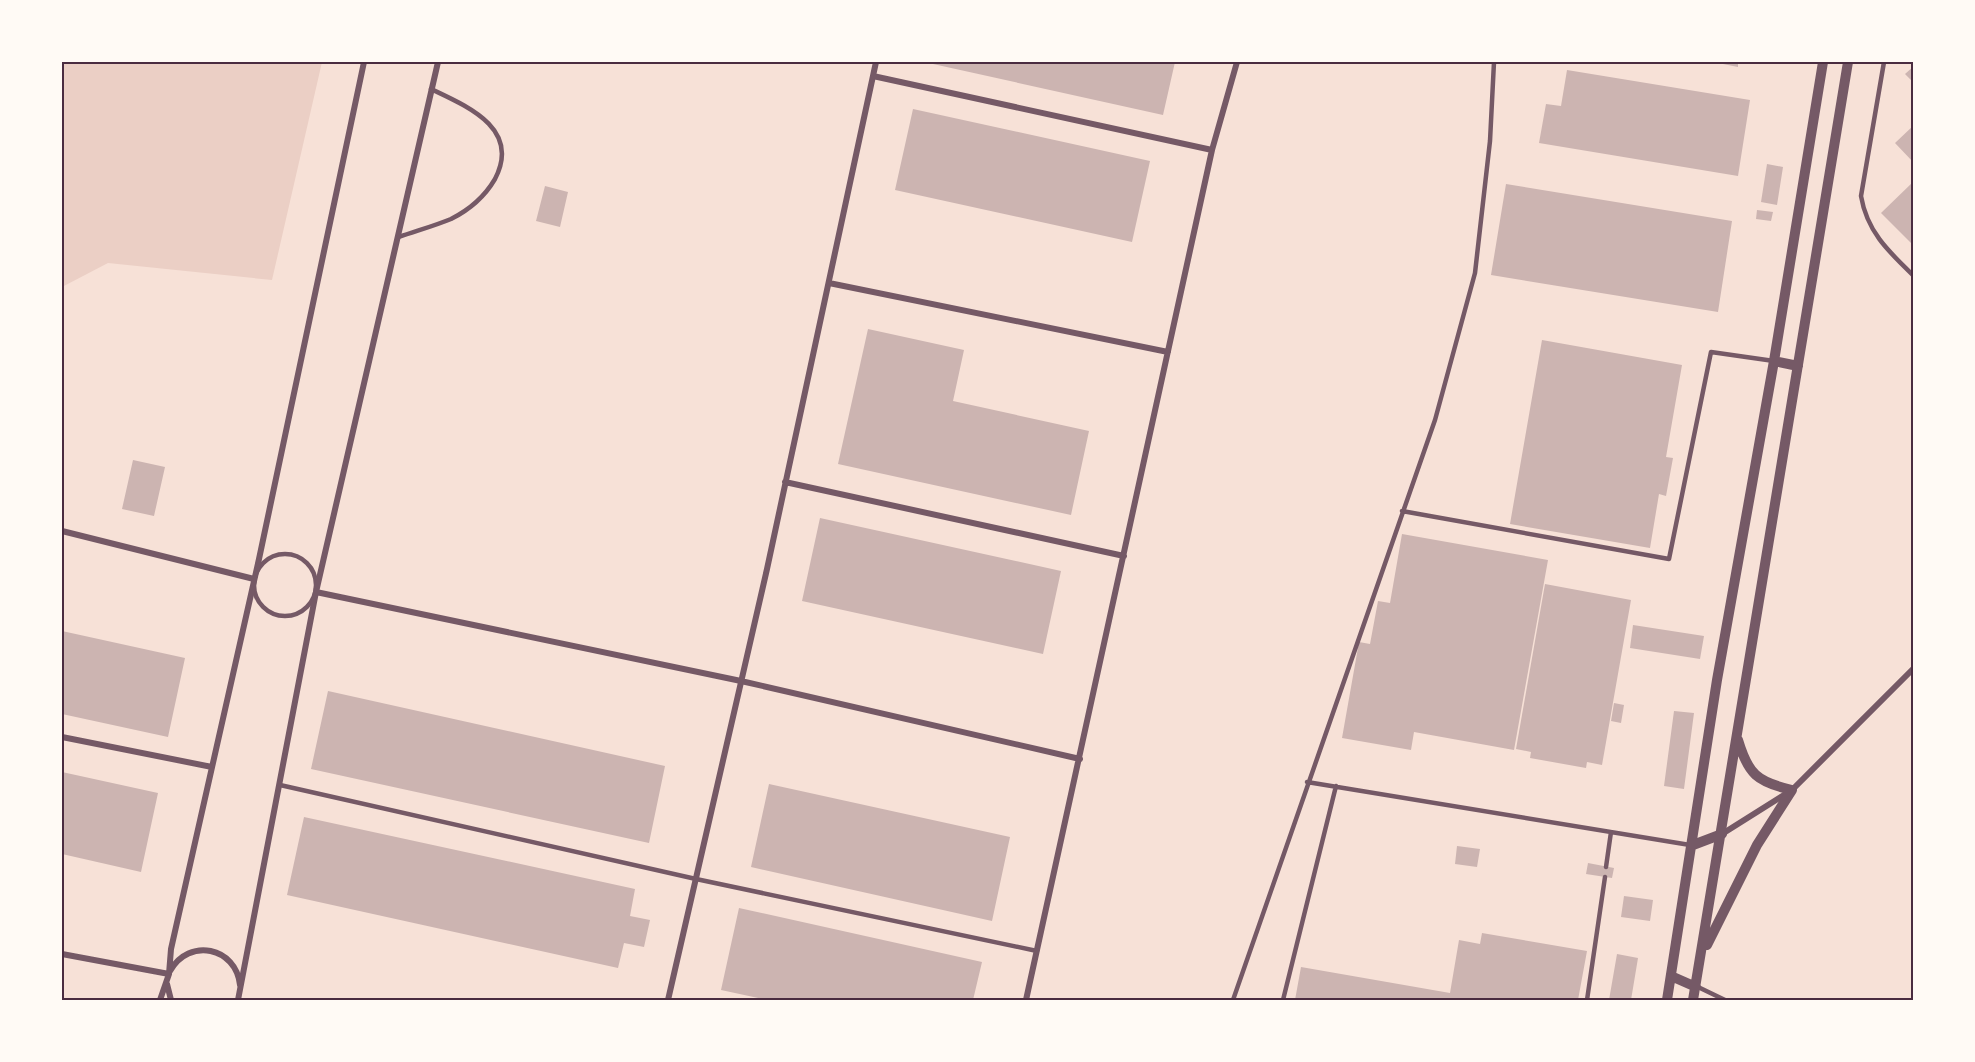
<svg xmlns="http://www.w3.org/2000/svg" width="1975" height="1062" font-family="'Golos Text',sans-serif">
<style>
.green{fill:#ebcfc5}
.building{fill:#ccb4b1}
.lines{fill:none;stroke-linecap:round;stroke-linejoin:round}
.service{stroke:#755966;stroke-width:4.5}
.minor{stroke:#755966;stroke-width:6}
.tertiary{stroke:#755966;stroke-width:10}
.neatline{fill:none;stroke:#4a2c40;stroke-width:2}
</style>
<rect width="100%" height="100%" fill="#f7e1d7"/>
<!-- green -->
<path class="green" d="M62,62H322L272,280L108,263L62,287Z"/>
<!-- building -->
<path class="building" d="M924,62H1175L1163,115Z
M1713,62H1738V67Z
M1914,66V83L1905,74Z
M1567,70L1750,100L1738,176L1539,143L1546,104L1561,106Z
M913,109L1150,161L1132,242L895,190Z
M1914,125V163L1895,143Z
M1767,164L1783,167L1777,205L1761,202Z
M1914,181V246L1881,213Z
M1506,184L1732,221L1718,312L1491,275Z
M545,186L568,192L560,227L536,221Z
M1757,210L1773,212L1771,221L1756,219Z
M868,329L964,350L953,401L1089,431L1071,515L838,464Z
M1542,340L1682,365L1666,457L1673,458L1666,496L1659,494L1650,548L1510,524Z
M133,460L165,467L154,516L122,509Z
M820,518L1061,571L1043,654L802,601Z
M1402,534L1548,560L1514,750L1414,732L1411,750L1342,738L1359,642L1370,644L1378,601L1390,603Z
M1545,584L1631,600L1602,765L1587,762L1586,768L1530,758L1531,752L1516,749Z
M1633,625L1704,636L1700,659L1630,648Z
M62,631L185,658L168,737L62,714Z
M328,691L665,766L649,843L311,769Z
M1614,703L1624,705L1621,723L1611,721Z
M1674,711L1694,713L1684,789L1664,786Z
M62,772L158,793L141,872L62,854Z
M769,784L1010,837L992,921L751,867Z
M304,817L635,889L630,916L650,920L644,947L624,943L618,968L287,895Z
M1457,846L1480,849L1477,867L1455,864Z
M1588,863L1614,868L1612,878L1586,874Z
M1624,896L1653,900L1650,921L1621,917Z
M739,908L982,962L973,1000H768L721,990Z
M1482,933L1587,951L1578,1000H1295L1301,967L1450,993L1459,940L1480,944Z
M1617,954L1638,958L1631,1000H1609Z"/>
<g class="lines">
<!-- service -->
<path class="service" d="M1884,62L1861,196C1867,232 1889,252 1914,276
M399,237C416,231 434,226 451,219C469,210 485,196 495,179C521,129 469,107 431,89
M1402,511L1669,559L1711,352L1774,361
M254 585a31 31 0 1 1 62 0a31 31 0 1 1-62 0Z
M1307,782L1690,845
M280,785L696,879L1037,951
M1606,867L1611,832
M1698,987L1725,1000
M1233,1000L1435,420L1475,273L1490,141L1494,62
M1283,1000L1336,786
M1587,1000L1605,877"/>
<!-- minor -->
<path class="minor" d="M873,76L1212,150
M829,283L1168,352
M785,482L1124,556
M62,531L254,579
M316,592L741,681L1080,759
M62,737L212,767
M1722,834L1792,790L1914,668
M62,954L169,974
M170,971C189,937 236,947 240,985
M167,984L171,1000
M160,1000L169,974L171,949L259,559L364,62
M238,1000L316,592L438,62
M668,1000L767,569L876,62
M1026,1000L1212,150L1237,62"/>
<!-- tertiary -->
<path class="tertiary" d="M1774,361L1798,366
M1693,845L1722,834
M1707,945L1757,845L1792,790C1757,782 1748,774 1738,740
M1671,976L1696,987
M1667,1000L1717,680L1774,361L1823,62
M1693,1000L1848,62"/>
</g>
<!-- border -->
<rect width="1975" height="1062" fill="none" stroke="#fffaf5" stroke-width="126"/>
<rect x="63" y="63" width="1849" height="936" class="neatline"/>
</svg>
